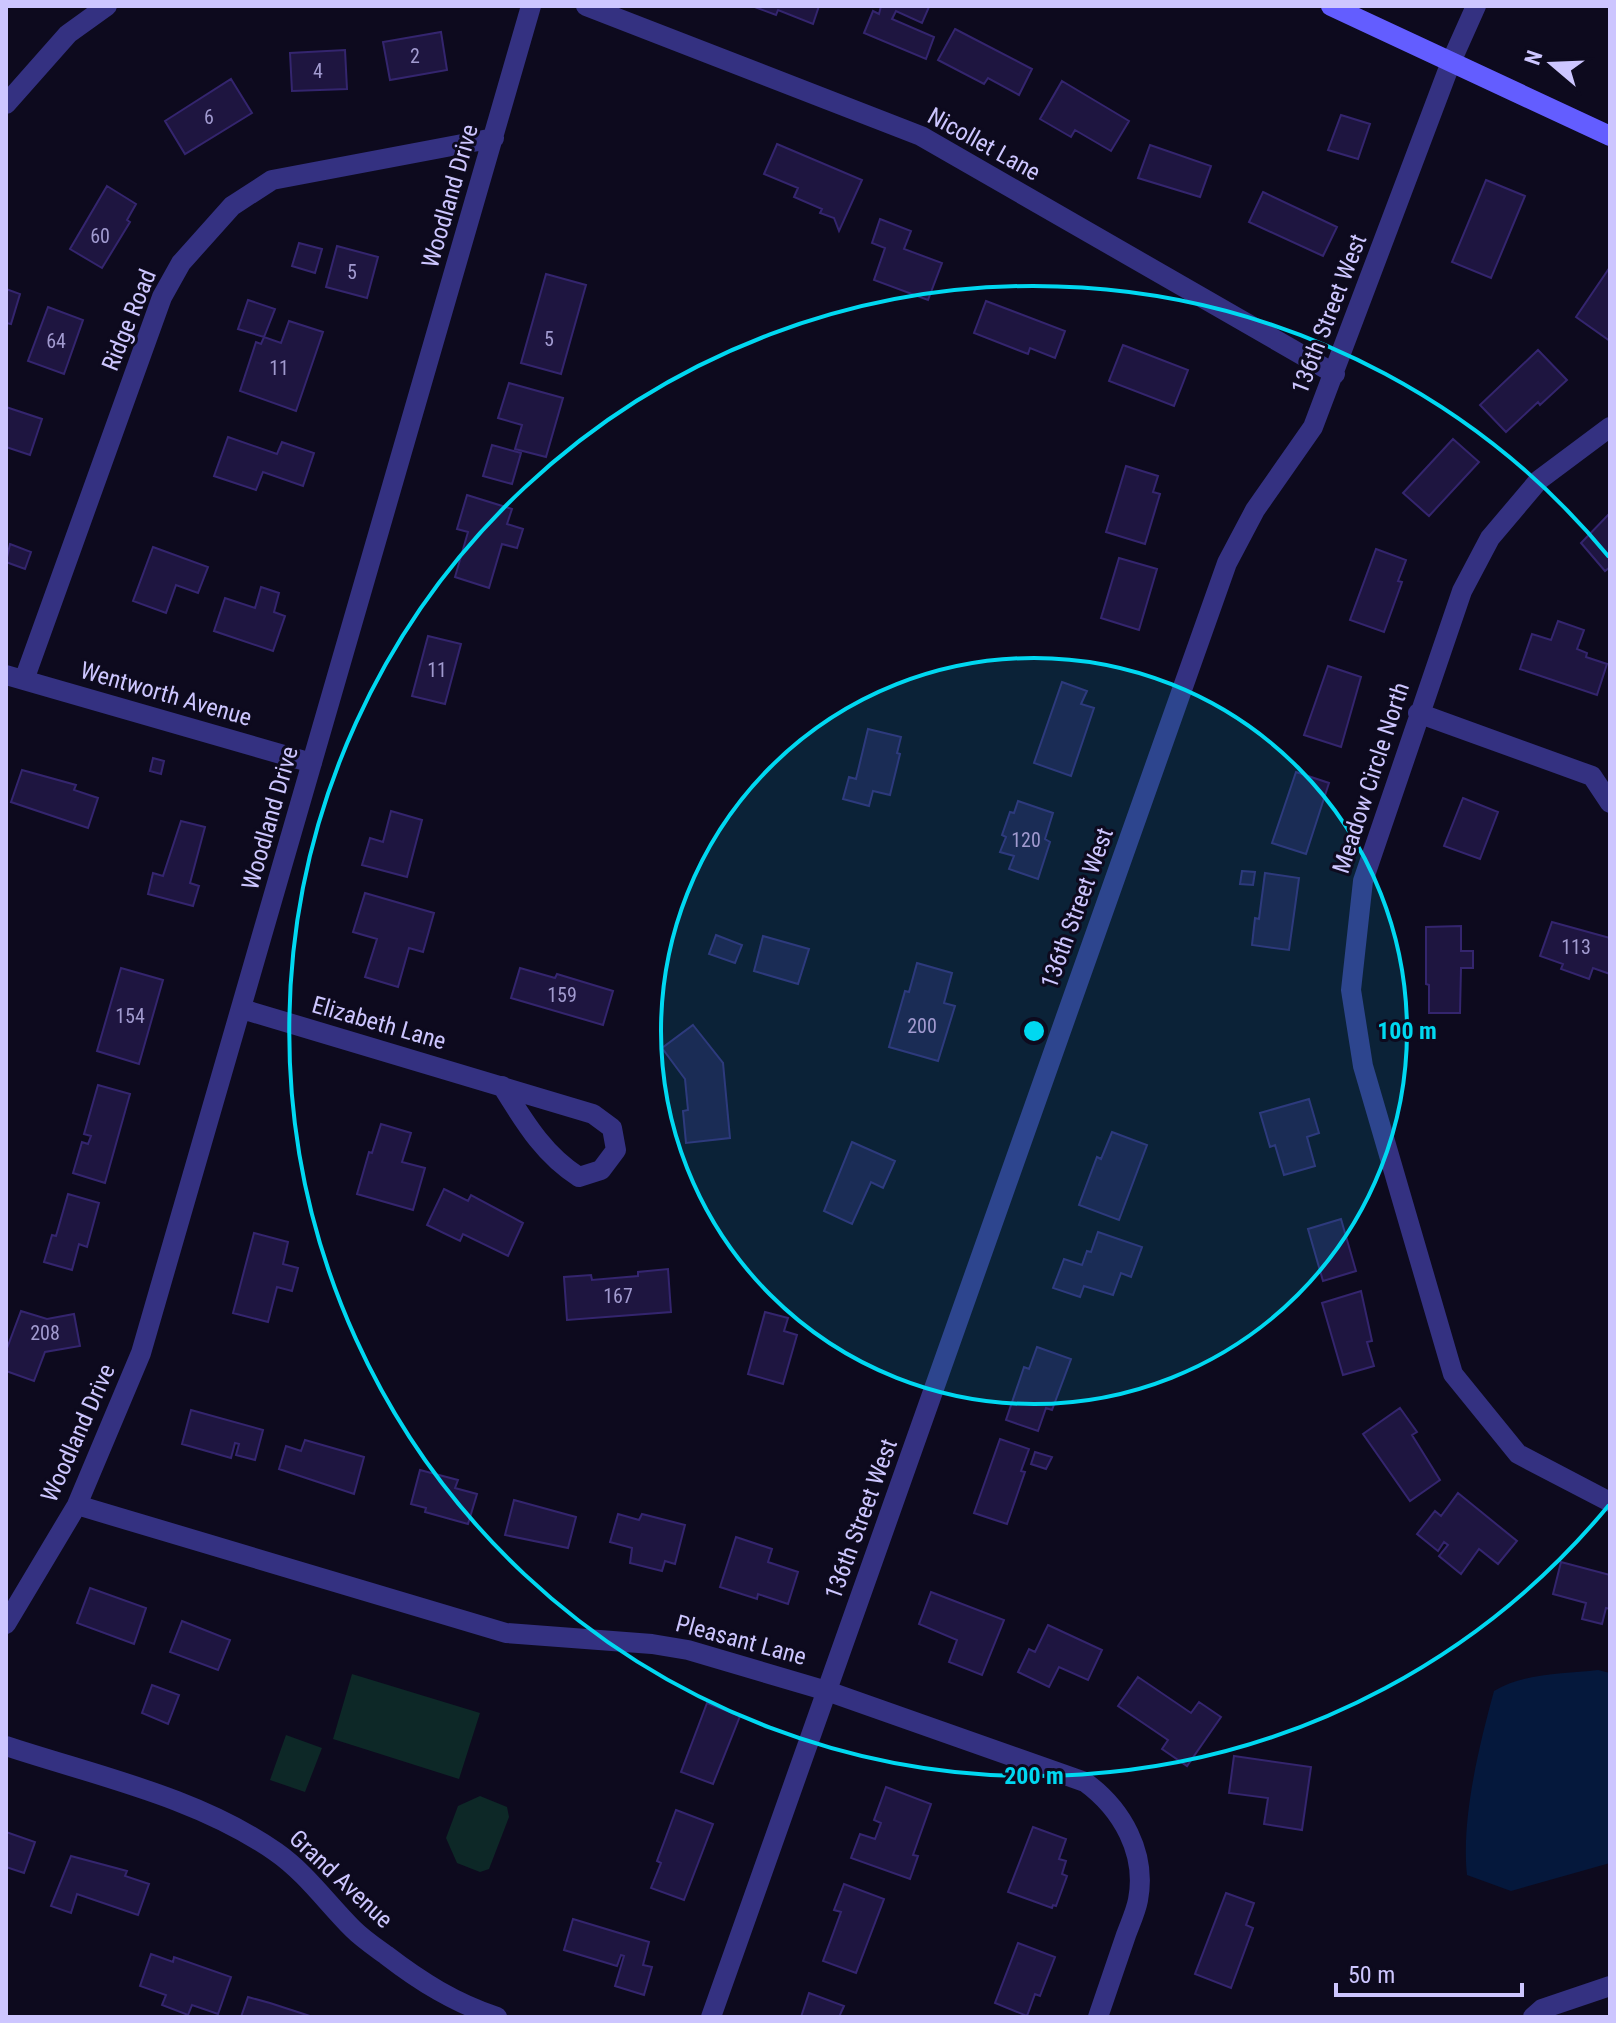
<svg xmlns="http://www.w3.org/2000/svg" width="1616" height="2023" font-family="'Roboto Condensed',sans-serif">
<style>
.green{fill:#0d2827}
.water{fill:#05183c}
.building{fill:#1e1540;stroke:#34256e;stroke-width:2}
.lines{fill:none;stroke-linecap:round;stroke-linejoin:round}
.minor{stroke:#343181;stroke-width:20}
.secondary{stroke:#635dff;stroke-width:20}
.ring{fill:none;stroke:#00d8f1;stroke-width:4}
.labels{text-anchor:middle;stroke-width:6;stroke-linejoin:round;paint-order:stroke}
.number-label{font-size:20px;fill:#a19acf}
.street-label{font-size:24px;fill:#cdc6ff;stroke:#0d0a1e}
.centre{fill:#00d8f1;stroke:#0d0a1e;stroke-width:4}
.ring-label{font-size:24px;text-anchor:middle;font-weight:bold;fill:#00d8f1;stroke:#0d0a1e;stroke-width:6;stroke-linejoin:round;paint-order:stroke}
</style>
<rect width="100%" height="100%" fill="#0d0a1e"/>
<!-- green -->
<path class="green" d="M352,1674L480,1713L459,1779L333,1739Z
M286,1735L322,1748L305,1792L270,1780Z
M480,1796L507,1807L509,1817L489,1869L480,1872L457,1863L446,1838L458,1806Z"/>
<!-- water -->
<path class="water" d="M1598,1670L1610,1673V1863L1511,1891L1467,1875C1461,1819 1479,1746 1494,1691C1523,1673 1564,1674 1598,1670Z"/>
<!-- building -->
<path class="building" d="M752,6H819L813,24L778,10L776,15Z
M881,6L929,7L922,23L896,11L892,19L934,37L926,59L864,33L873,11L879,14Z
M955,29L1032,69L1019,95L988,78L984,84L938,60Z
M441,32L447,70L390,80L383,42Z
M345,50L347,89L292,91L290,53Z
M231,79L252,113L185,154L165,121Z
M1062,81L1129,121L1111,151L1075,130L1071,137L1040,119Z
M1341,115L1370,124L1358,159L1328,150Z
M777,144L862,180L839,231L834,218L820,213L822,209L794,197L798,188L764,174Z
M1150,145L1211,166L1200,197L1138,178Z
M1486,180L1525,196L1491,278L1452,262Z
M107,186L136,204L127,220L130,222L102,268L70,249Z
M1263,192L1337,227L1323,256L1249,222Z
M880,219L911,231L904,249L942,263L928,300L874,280L885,248L872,243Z
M299,243L322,249L315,273L292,266Z
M337,246L378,257L367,298L326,287Z
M1610,267V341L1576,317Z
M546,274L586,285L561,374L521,363Z
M6,289L20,294L11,324L6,323Z
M248,300L275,309L264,337L238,329Z
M986,301L1065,331L1055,358L1030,348L1028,354L974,333Z
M48,307L83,320L64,374L28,361Z
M289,321L323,332L296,411L240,391L256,342L261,344L264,337L281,343Z
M1123,345L1188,370L1174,406L1109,381Z
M1538,350L1567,380L1540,405L1538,402L1506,432L1480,405Z
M509,383L563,398L546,457L515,449L522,425L498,418Z
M6,407L42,419L30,455L6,447Z
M228,437L277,454L282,442L314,453L303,486L263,472L256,490L214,476Z
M1453,439L1479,462L1429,516L1403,493Z
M492,445L521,453L512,484L483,476Z
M1126,466L1158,476L1153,492L1160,494L1145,544L1106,532Z
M467,495L512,509L507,524L523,529L517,548L502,544L489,588L455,577L468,532L457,529Z
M1610,513V567L1605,571L1581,543Z
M10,544L31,552L25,569L6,562Z
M153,547L208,567L198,593L176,585L166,613L133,601Z
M1376,549L1406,560L1398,581L1402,582L1384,632L1350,620Z
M1119,558L1157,569L1139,630L1101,618Z
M261,587L279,593L274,612L285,616L273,651L214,631L225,598L255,608Z
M1558,621L1584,630L1577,649L1587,653L1586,657L1607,664L1597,695L1520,669L1532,634L1551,640Z
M428,636L461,644L445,704L412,696Z
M1328,666L1361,677L1341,747L1304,735Z
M1062,682L1087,691L1081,704L1094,708L1071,776L1034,763Z
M868,729L901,737L897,753L900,754L890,795L873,791L869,806L843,799L849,777L856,779Z
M153,758L164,761L161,774L150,771Z
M22,770L76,785L74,790L98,798L88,828L11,802Z
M1296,772L1329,783L1306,854L1272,843Z
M1463,798L1498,812L1480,859L1444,846Z
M1018,801L1053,813L1045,839L1050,842L1038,879L1009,869L1014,856L1000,852L1006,837L1002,835L1010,812L1014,813Z
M391,811L422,820L407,877L362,865L370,838L383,842Z
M181,821L205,827L190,883L199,886L193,906L148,894L153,873L163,876Z
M1242,871L1255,872L1253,885L1240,884Z
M1265,873L1299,878L1289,950L1252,945L1255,918L1259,919Z
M365,893L434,913L423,952L409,948L398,987L365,977L377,939L353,932Z
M1552,922L1610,938V974L1593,968L1589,979L1561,969L1563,964L1540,956Z
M1461,926V951H1473V968H1461L1460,1013H1429V985L1426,984V927Z
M716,935L742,945L735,963L709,954Z
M763,936L809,949L798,984L754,971Z
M917,963L952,973L944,1003L955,1006L938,1061L889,1047L905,991L909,992Z
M121,968L163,980L139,1064L97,1051Z
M520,968L555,978L557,974L613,991L603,1025L511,998Z
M693,1025L723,1063L730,1138L686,1143L683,1111L688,1110L685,1079L662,1048Z
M98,1085L130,1094L105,1183L73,1173L82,1142L88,1144L91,1136L84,1134Z
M1309,1099L1319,1133L1307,1137L1315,1166L1284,1175L1275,1145L1270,1147L1260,1113Z
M381,1124L411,1133L402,1162L425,1168L413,1210L357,1194L369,1152L372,1153Z
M1112,1132L1147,1145L1119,1220L1079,1205L1097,1157L1101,1159Z
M852,1142L895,1161L883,1188L871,1182L852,1224L824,1211Z
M444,1189L468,1201L471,1195L523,1223L508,1256L463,1234L460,1241L427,1225Z
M68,1194L99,1203L87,1247L79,1244L72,1270L44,1262L52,1235L56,1236Z
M1341,1219L1356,1271L1323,1281L1308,1229Z
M1098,1232L1142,1247L1131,1277L1121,1273L1113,1295L1084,1286L1080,1297L1053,1288L1064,1259L1082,1265L1087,1251L1091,1252Z
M254,1233L288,1242L283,1264L298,1268L292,1291L277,1287L268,1322L233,1313Z
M668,1269L671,1312L567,1320L564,1277L591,1275L592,1280L638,1276V1272Z
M1361,1291L1372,1341L1367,1342L1374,1366L1343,1375L1322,1303Z
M21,1311L47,1319L74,1314L80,1346L45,1352L34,1381L6,1371V1351Z
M765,1312L788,1318L784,1331L797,1335L783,1384L748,1374Z
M1037,1347L1071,1359L1052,1410L1046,1408L1038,1431L1006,1420L1024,1367L1029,1369Z
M1400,1408L1417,1432L1412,1435L1440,1480L1410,1501L1363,1434Z
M191,1410L263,1430L255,1460L236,1455L239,1444L235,1443L231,1458L182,1444Z
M1000,1439L1029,1449L1021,1471L1025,1472L1007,1524L974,1513Z
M305,1440L364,1457L354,1494L279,1469L286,1446L301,1451Z
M1035,1452L1052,1457L1046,1469L1031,1464Z
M420,1470L458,1480L455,1488L477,1494L468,1524L425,1512L426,1508L411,1504Z
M1458,1493L1517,1541L1498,1564L1479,1549L1461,1574L1439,1556L1448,1545L1444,1542L1438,1551L1417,1534L1435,1511L1441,1516Z
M514,1500L576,1517L568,1548L505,1535Z
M618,1514L639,1520L642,1514L685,1525L675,1564L665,1561L662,1571L630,1563L632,1548L610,1542Z
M736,1537L772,1549L768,1562L798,1572L788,1604L758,1594L757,1599L720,1587Z
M1561,1562L1610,1575V1609L1606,1608L1602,1624L1582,1619L1586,1603L1553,1594Z
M90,1588L146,1608L134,1644L77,1623Z
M931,1592L1004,1620L982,1675L949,1662L957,1640L919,1624Z
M182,1621L230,1640L218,1670L170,1652Z
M1048,1625L1102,1650L1088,1680L1059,1667L1049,1687L1018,1672L1029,1649L1035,1652Z
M1138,1677L1191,1713L1199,1702L1221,1717L1187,1766L1162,1749L1168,1740L1118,1706Z
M152,1685L179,1695L168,1724L142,1713Z
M707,1703L740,1716L713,1784L681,1772Z
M1234,1756L1311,1767L1302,1830L1264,1824L1268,1798L1229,1793Z
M886,1787L931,1804L913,1855L918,1856L910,1879L851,1858L860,1834L875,1839L881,1823L874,1820Z
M676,1810L713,1824L684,1900L651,1888L661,1863L657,1861Z
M1033,1827L1066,1839L1059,1859L1066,1861L1062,1874L1067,1876L1056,1906L1053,1905L1052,1908L1008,1892Z
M6,1832L35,1842L24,1873L6,1867Z
M71,1856L127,1871L125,1876L149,1884L138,1915L77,1894L71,1913L51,1906Z
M844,1884L884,1899L856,1973L823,1961L841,1912L834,1910Z
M1226,1893L1254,1903L1246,1925L1253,1928L1231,1988L1195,1974Z
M573,1919L649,1942L643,1965L652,1967L644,1995L615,1986L624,1956L621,1955L617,1966L564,1950Z
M1018,1943L1055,1957L1040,1996L1035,1994L1027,2016L995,2003Z
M151,1954L173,1962L174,1957L231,1977L218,2014L192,2005L188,2015L162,2005L166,1995L140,1986Z
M809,1993L844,2006L839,2017H801Z
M248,1997L270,2003L313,2017H241Z"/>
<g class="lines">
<!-- minor -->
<path class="minor" d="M586,6L921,136L1335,374
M6,104L68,34L107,6
M1610,427L1539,480L1490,538L1462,591L1363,881L1351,990L1363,1066L1453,1374L1518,1454L1610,1502
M6,675L312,763
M24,680L162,297L181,263L232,206L272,180L494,138
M1418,713L1592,776L1610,803
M242,1009L593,1114L612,1128L616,1150L601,1170L579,1177C543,1154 524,1121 502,1086
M77,1505L506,1633L652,1644L688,1650L827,1691L1085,1782C1122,1809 1147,1853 1138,1900C1136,1911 1130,1924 1126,1935C1117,1962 1107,1990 1098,2017
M6,1624L77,1505L141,1353L531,6
M6,1746C97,1776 197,1797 276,1852C306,1873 327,1903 353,1929C363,1939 375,1947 386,1955C421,1982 455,2003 497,2017
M711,2017L1227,563L1255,510L1313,427L1451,62L1476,6
M1533,2017L1542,2009L1610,1986"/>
<!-- secondary -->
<path class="secondary" d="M1331,6L1610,136"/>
</g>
<!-- distance rings -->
<circle cx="1034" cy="1031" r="373" fill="#00d8f1" fill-opacity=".12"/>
<g class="ring">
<circle cx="1034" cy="1031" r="373"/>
<path d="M1609 1505A745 745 0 1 1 1609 557"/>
</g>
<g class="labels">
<!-- number labels -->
<g class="number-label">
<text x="415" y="63">2</text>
<text x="318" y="78">4</text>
<text x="209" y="124">6</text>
<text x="100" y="243">60</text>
<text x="352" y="279">5</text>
<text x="549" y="346">5</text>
<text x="56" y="348">64</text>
<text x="279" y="375">11</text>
<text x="437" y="677">11</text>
<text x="1026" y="847">120</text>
<text x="1576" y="954">113</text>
<text x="562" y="1002">159</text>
<text x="130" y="1023">154</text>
<text x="922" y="1033">200</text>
<text x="618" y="1303">167</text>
<text x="45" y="1340">208</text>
</g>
<!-- street labels -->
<g class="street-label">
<text transform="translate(984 144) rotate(29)" y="8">Nicollet Lane</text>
<text transform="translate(450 196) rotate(-74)" y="8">Woodland Drive</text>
<text transform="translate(1329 314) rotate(-69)" y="8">136th Street West</text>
<text transform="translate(129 320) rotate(-68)" y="8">Ridge Road</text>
<text transform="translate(166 694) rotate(16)" y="8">Wentworth Avenue</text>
<text transform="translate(1371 778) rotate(-72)" y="8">Meadow Circle North</text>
<text transform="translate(270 818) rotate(-74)" y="8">Woodland Drive</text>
<text transform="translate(1077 908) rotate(-70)" y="8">136th Street West</text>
<text transform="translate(379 1023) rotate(16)" y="8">Elizabeth Lane</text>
<text transform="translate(78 1433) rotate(-66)" y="8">Woodland Drive</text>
<text transform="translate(861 1519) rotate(-70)" y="8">136th Street West</text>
<text transform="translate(741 1640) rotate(15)" y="8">Pleasant Lane</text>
<text transform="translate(341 1879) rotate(43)" y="8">Grand Avenue</text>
</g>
</g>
<circle cx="1034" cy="1031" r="12" class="centre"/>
<g class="ring-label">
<text x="1407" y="1039">100 m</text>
<text x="1034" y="1784">200 m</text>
</g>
<!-- border -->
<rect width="1616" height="2023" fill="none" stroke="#cdc6ff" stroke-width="16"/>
<!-- north arrow -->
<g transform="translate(1552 64) rotate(289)" stroke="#0d0a1e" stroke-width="6" paint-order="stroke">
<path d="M0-6L14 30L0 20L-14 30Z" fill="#cdc6ff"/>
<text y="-12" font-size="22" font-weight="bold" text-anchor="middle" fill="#cdc6ff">N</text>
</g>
<!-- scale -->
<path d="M1336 1983v12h186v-12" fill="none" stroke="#cdc6ff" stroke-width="4"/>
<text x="1348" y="1983" font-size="24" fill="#cdc6ff" stroke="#0d0a1e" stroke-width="6" paint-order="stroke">50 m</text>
</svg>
